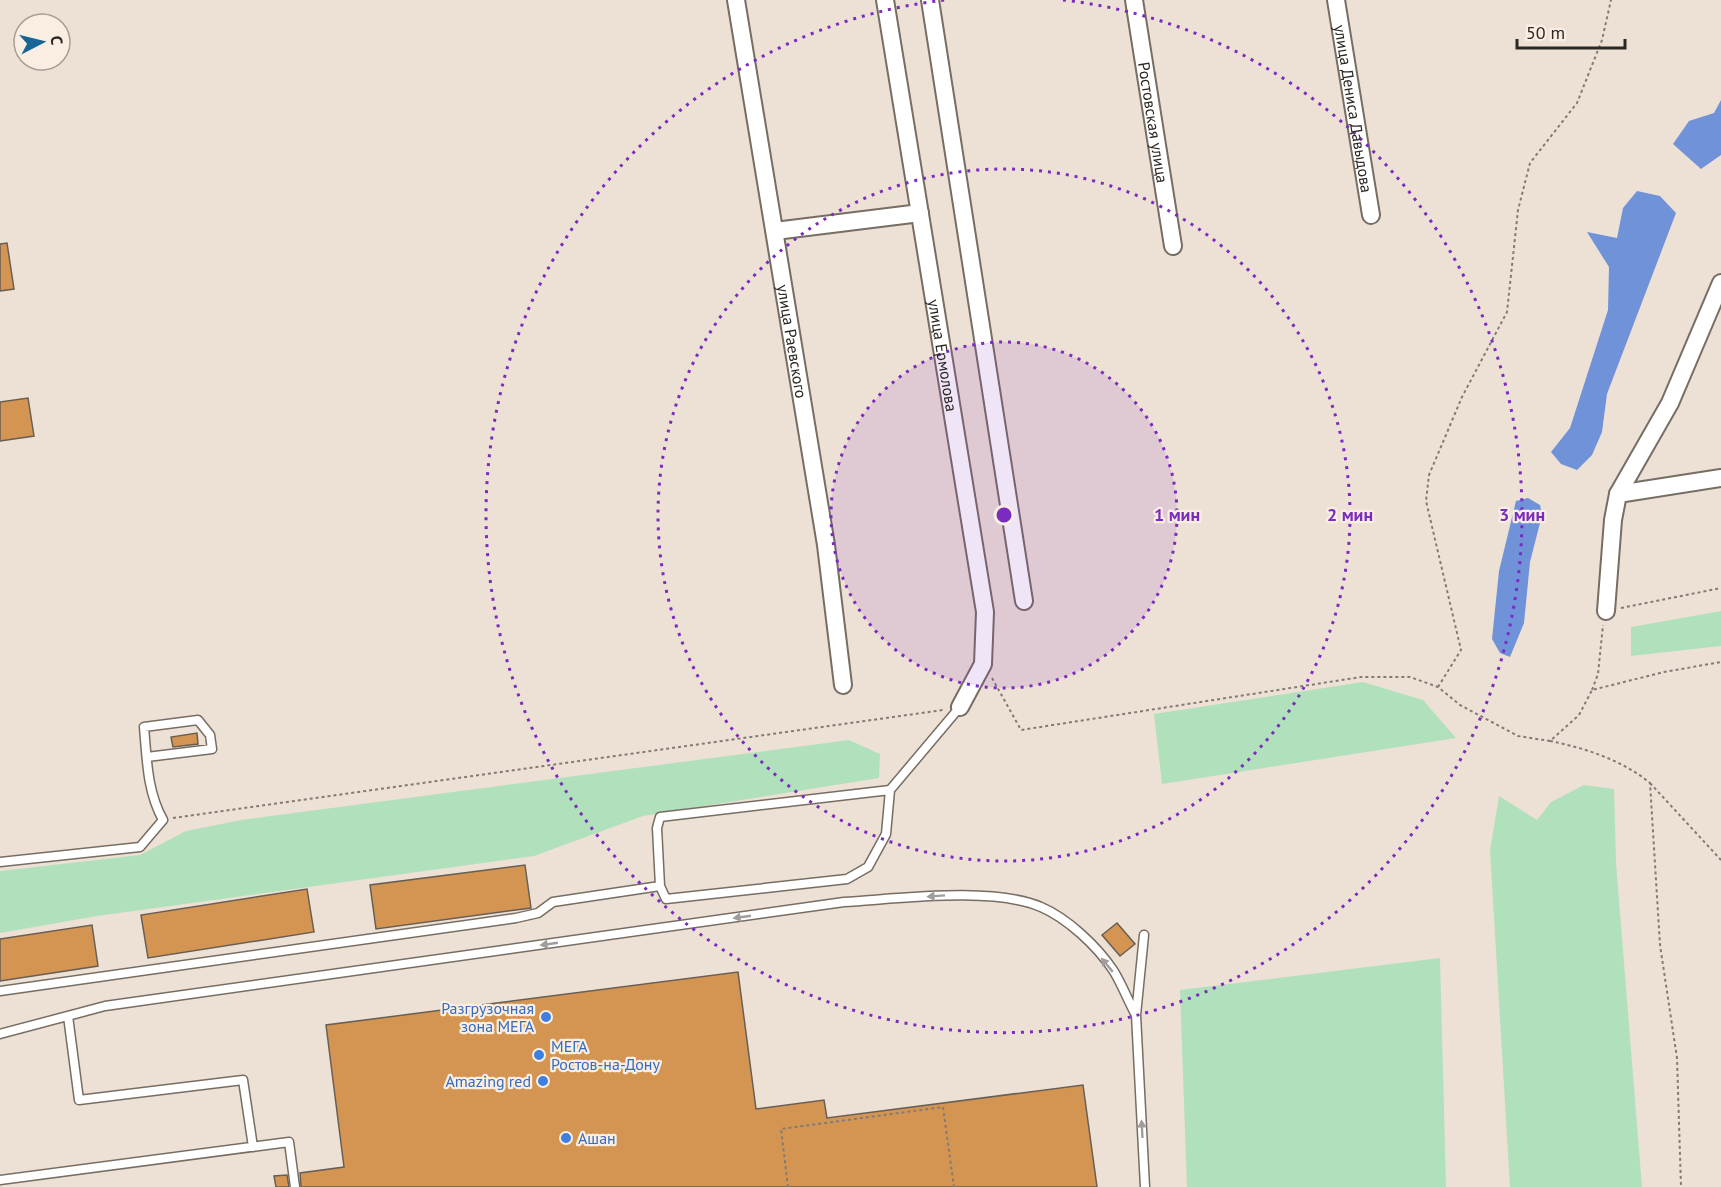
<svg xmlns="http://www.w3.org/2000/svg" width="1721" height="1187" font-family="'PT Sans',sans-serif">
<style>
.green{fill:#b1e0bc}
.water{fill:#6f92d9}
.building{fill:#d49553;stroke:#685e54;stroke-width:1.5}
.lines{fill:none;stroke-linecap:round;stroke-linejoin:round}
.lane-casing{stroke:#776d63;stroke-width:11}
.street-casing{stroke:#776d63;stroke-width:20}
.path{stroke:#827b74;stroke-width:2;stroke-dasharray:3 3;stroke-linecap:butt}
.lane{stroke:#fff;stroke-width:8}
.street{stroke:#fff;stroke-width:16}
.oneway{fill:#a09e9c}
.ring{fill:none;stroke:#7b2cbf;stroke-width:3;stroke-dasharray:3 6}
.shop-dot{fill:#3f7fe0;stroke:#faeee3;stroke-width:2}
.labels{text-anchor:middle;stroke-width:4.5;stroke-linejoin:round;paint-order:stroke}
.street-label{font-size:16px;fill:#2b2723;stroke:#faeee3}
.shop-label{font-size:16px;fill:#366cbe;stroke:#faeee3;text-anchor:end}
.centre{fill:#7b2cbf;stroke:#faeee3;stroke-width:3}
.ring-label{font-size:18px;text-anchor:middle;font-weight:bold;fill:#7b2cbf;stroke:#faeee3;stroke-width:4.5;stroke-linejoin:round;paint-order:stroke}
</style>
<rect width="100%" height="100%" fill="#ede1d6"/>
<!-- green -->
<path class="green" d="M1721,611V646L1631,656V627Z
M1363,682L1423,700L1456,738L1162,784L1154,714Z
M849,740L880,754L879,778L643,816L534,856L97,916L0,933V871L140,855L186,831L241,820Z
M1584,785L1614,789L1616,863L1642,1187H1510L1490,850L1499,796L1537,820L1551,802Z
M1440,958L1446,1187H1187L1180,990Z"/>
<!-- water -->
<path class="water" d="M1721,100V155L1701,169L1673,144L1689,121L1714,113Z
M1637,191L1660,196L1676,213L1607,394L1602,432L1592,455L1577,470L1561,464L1551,452L1570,428L1608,310L1609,267L1587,232L1617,238L1623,208Z
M1528,498L1540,505L1542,515L1530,562L1524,623L1510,657L1500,653L1492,639L1499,571L1516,501Z"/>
<!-- building -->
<path class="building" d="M7,243L14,289L0,291V244Z
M28,398L34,436L0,441V402Z
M197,733L198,744L173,747L171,737Z
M525,865L531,908L376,929L370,885Z
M307,889L314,932L148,958L141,915Z
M1117,923L1135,944L1120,956L1102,935Z
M92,925L98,966L0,981V939Z
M738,972L756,1109L824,1100L827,1118L1083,1085L1097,1187H301L300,1173L344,1167L326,1025Z
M287,1175L289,1187H276L274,1176Z"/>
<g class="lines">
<!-- lane casing -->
<g class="lane-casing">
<path id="lane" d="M0,862L140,847L163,820C147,791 147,760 144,727L198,720L210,735L212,749L147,757
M660,886L657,828L660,817L890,790
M1144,935L1136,1015L1145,1187
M0,991L516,918L538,913L553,902L660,886L666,899L847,879L868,867L886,834L890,790L960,707
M68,1016L79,1100L243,1080L253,1147
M0,1034L105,1006L844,902C897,899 992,886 1041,907C1067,918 1097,946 1113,970C1122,984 1128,1001 1136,1015
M0,1180L289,1142L295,1187"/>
</g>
<!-- street casing -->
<g class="street-casing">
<g id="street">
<path id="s1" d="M736,0L826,545L843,685"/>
<path id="s2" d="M885,0L985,612L983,664L960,707"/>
<path d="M930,0L1024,601"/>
<path id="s3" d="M1134,0L1173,246"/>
<path id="s4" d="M1336,0L1371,215"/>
<path d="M775,231L920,213"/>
<path d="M1618,494L1721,478"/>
<path d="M1606,611L1613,520L1618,494L1670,403L1721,283"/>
</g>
</g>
<!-- path -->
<path class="path" d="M1621,608L1721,588
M992,678L1021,730L1361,677H1410L1438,687L1460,705L1518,736L1550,741L1579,715L1592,690L1664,672L1721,662
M1438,687L1461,650L1426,501L1429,475L1462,397L1507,312L1518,210L1530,163L1577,103L1602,40L1611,0
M1592,690L1598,674L1603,625
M1550,741C1585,748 1622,760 1650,783L1660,945L1677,1058L1681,1187
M1650,783L1721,860
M173,818L943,710
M788,1187L781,1129L943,1107L954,1187"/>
<!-- lane -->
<use href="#lane" class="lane"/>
<!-- street -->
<use href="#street" class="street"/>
</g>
<!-- one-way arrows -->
<defs><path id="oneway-solid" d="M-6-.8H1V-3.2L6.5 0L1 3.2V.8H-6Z" transform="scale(1.5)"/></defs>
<g class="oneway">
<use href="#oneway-solid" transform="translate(936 896) rotate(176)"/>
<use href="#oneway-solid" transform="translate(742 917) rotate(172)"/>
<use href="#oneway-solid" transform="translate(549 944) rotate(172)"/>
<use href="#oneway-solid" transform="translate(1107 965) rotate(-130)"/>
<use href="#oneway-solid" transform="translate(1142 1129) rotate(-93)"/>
</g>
<!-- distance rings -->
<circle cx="1004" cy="515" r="173" fill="#7b2cbf" fill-opacity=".12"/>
<g class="ring">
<circle cx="1004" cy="515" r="173"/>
<circle cx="1004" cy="515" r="346"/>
<path d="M1063 0A518 518 0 1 1 945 0"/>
</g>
<!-- markers -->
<g class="shop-dot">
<circle cx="546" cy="1017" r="6"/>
<circle cx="539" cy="1055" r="6"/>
<circle cx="543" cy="1081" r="6"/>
<circle cx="566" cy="1138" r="6"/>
</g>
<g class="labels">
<!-- street labels -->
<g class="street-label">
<text dy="6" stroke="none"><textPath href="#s4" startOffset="110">улица Дениса Давыдова</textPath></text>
<text dy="6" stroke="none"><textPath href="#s3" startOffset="124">Ростовская улица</textPath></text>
<text dy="6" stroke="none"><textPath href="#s1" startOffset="346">улица Раевского</textPath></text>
<text dy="6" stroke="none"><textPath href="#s2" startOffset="360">улица Ермолова</textPath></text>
</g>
<!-- shop labels -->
<g class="shop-label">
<text x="534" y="1014">Разгрузочная<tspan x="534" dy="18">зона МЕГА</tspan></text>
<text x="551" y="1052" text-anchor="start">МЕГА<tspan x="551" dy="18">Ростов-на-Дону</tspan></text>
<text x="531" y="1087">Amazing red</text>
<text x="578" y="1144" text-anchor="start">Ашан</text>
</g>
</g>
<circle cx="1004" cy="515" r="9" class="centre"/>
<g class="ring-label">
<text x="1177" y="521">1 мин</text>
<text x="1350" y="521">2 мин</text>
<text x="1522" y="521">3 мин</text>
</g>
<!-- north arrow -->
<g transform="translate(42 42) rotate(83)"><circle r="28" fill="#faeee3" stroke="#a79e96" stroke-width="1.5"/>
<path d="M0-4.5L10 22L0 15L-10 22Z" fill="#176597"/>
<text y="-9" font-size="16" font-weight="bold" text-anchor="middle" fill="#2b2723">С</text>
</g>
<!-- scale -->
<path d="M1517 39v9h108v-9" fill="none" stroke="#2b2723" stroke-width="3"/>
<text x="1526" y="39" font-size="18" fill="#2b2723" stroke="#faeee3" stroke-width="4.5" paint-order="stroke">50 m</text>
</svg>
